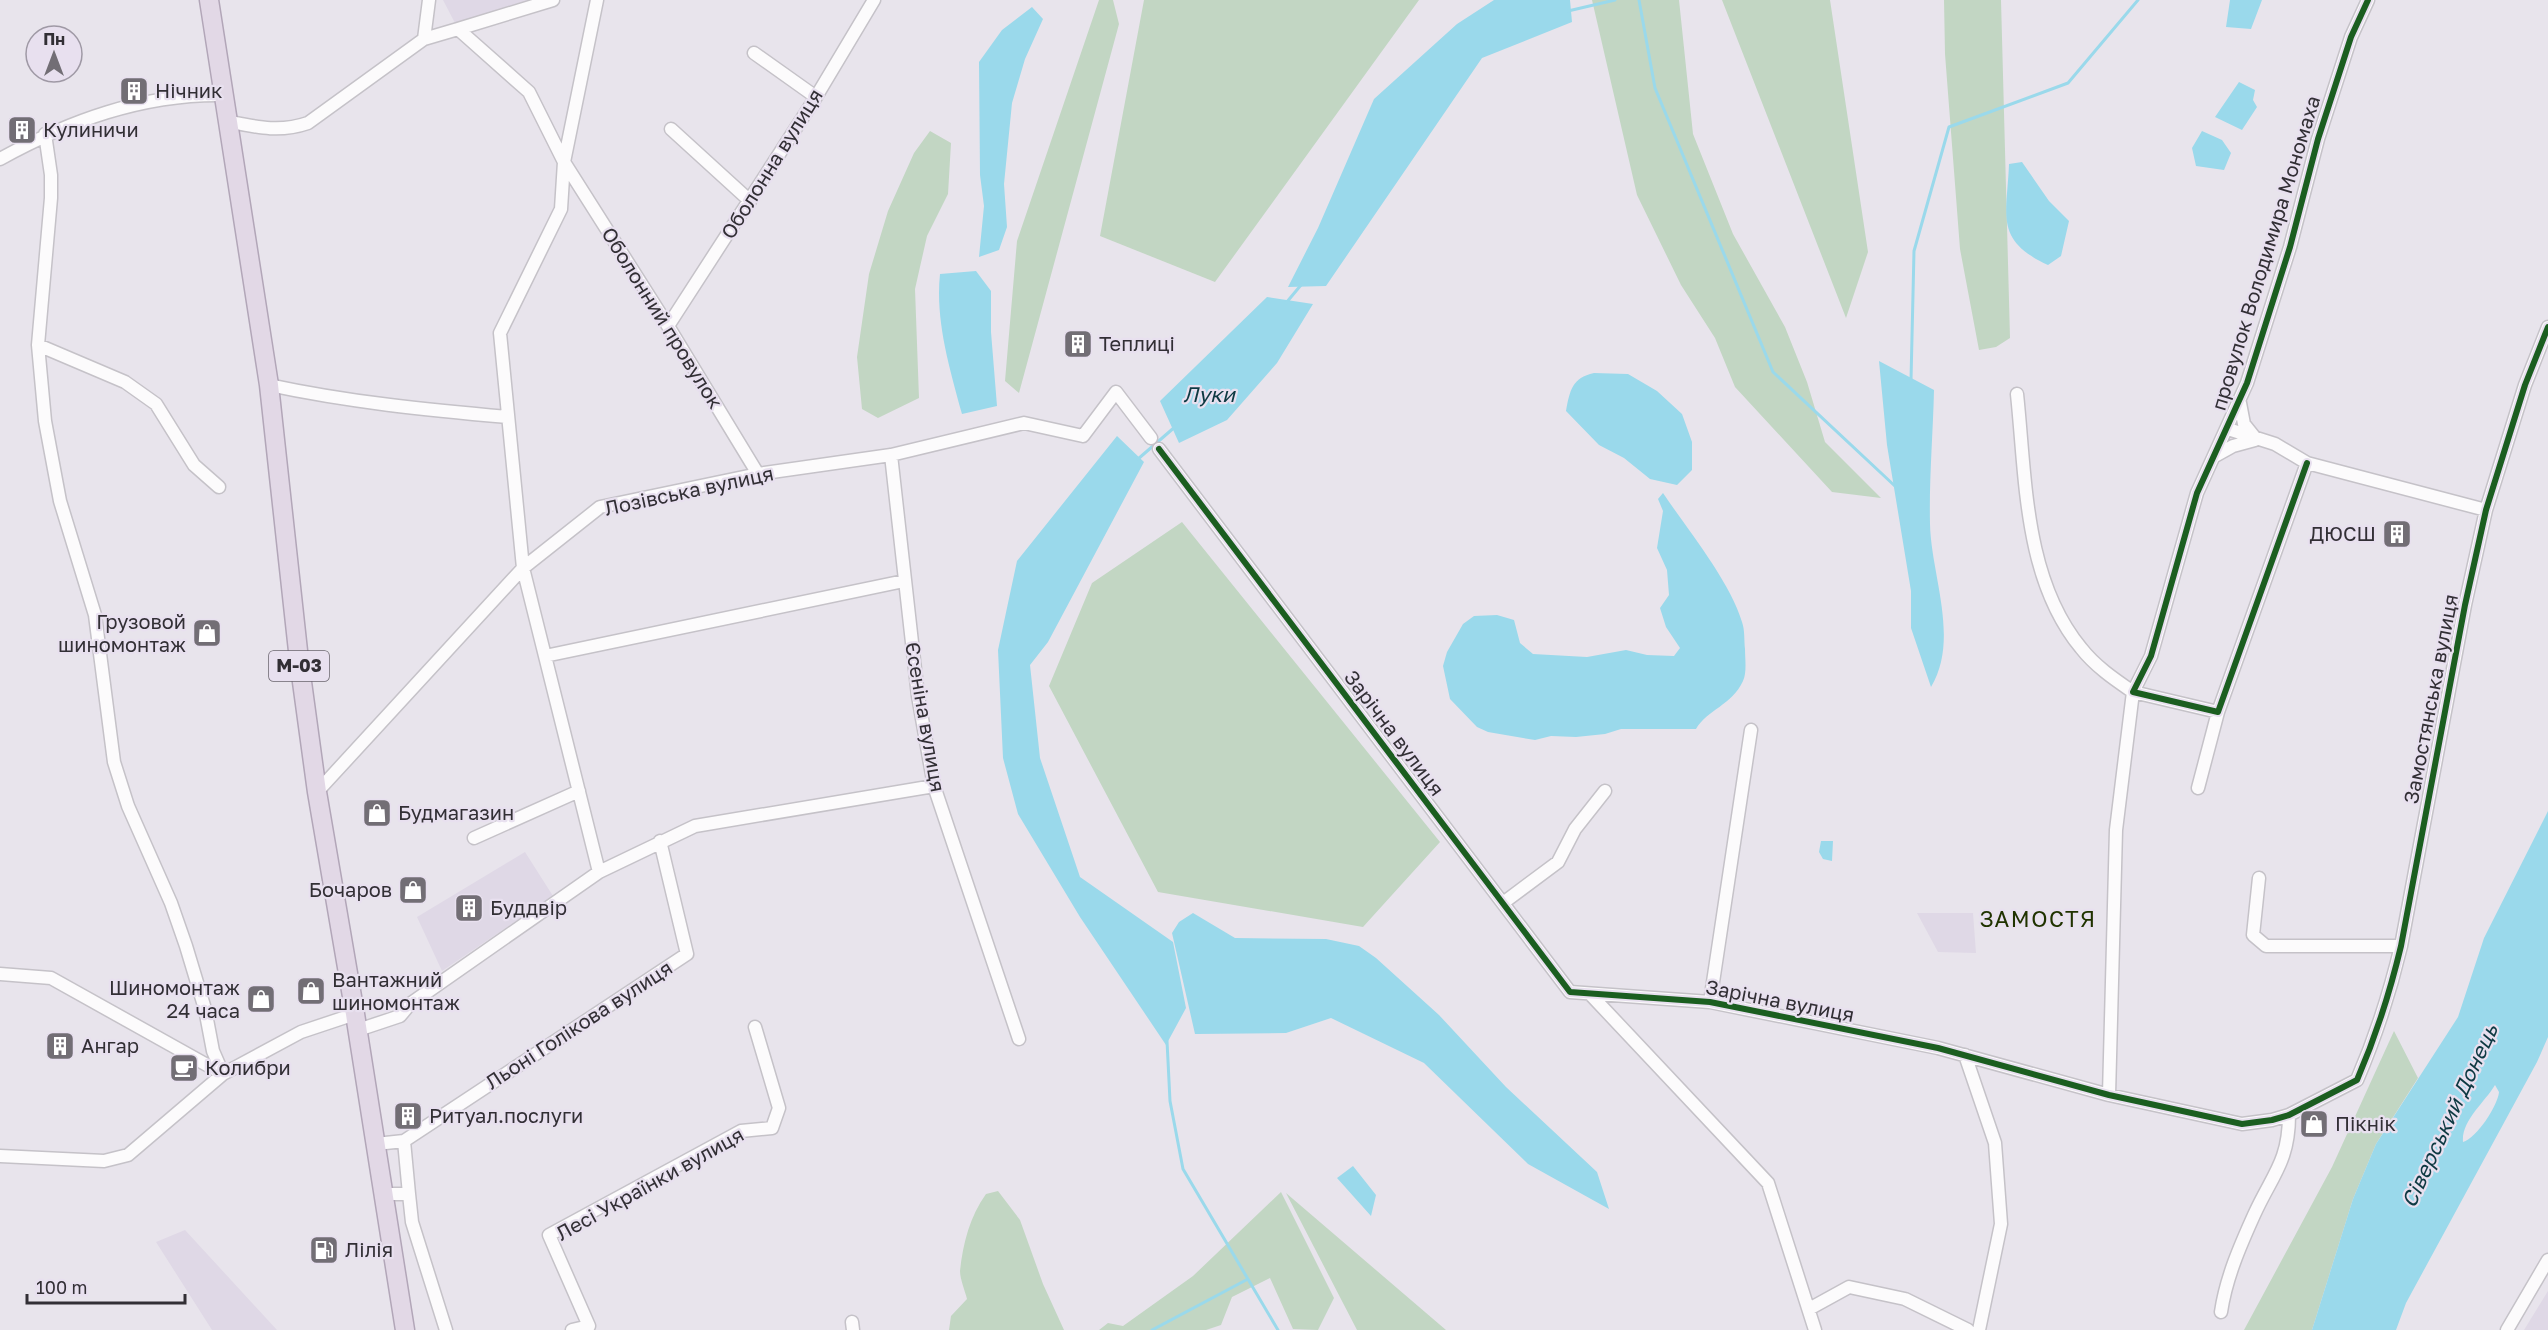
<svg xmlns="http://www.w3.org/2000/svg" width="2548" height="1330" font-family="'Golos Text',sans-serif">
<style>
.built{fill:#dfd8e6}
.green{fill:#c2d6c3}
.water{fill:#9ad9eb;fill-rule:evenodd}
.lines{fill:none;stroke-linecap:round;stroke-linejoin:round}
.stream{stroke:#9ad9eb;stroke-width:3}
.minor-casing{stroke:#c5c2c8;stroke-width:15}
.highway-casing{stroke:#b2a6b8;stroke-width:21}
.minor{stroke:#fcfbfc;stroke-width:12}
.highway{stroke:#e2d8e6;stroke-width:18}
.cycleway-casing{stroke:#e8e0ef;stroke-width:10}
.cycleway{stroke:#1b5e20;stroke-width:6}
.labels{text-anchor:middle;stroke-width:4.5;stroke-linejoin:round;paint-order:stroke}
.shield{fill:#e8e0ef;stroke:#69646d;stroke-width:1.5}
.shield-label{font-size:18px;font-weight:bold;fill:#322f35}
.poi-label{font-size:20px;fill:#322f35;stroke:#e8e0ef;text-anchor:start}
.street-label{font-size:20px;fill:#322f35;stroke:#e8e0ef}
.water-label{font-size:21px;font-style:italic;fill:#0d3942;stroke:#e8e0ef}
.quarter-label{font-size:22px;letter-spacing:1.5px;fill:#203300;stroke:#e8e0ef}
</style>
<rect width="100%" height="100%" fill="#e8e4ec"/>
<!-- built -->
<path class="built" d="M443,0H529L455,23Z
M525,852L553,896L442,971L417,917Z
M1917,913H1973L1976,953L1938,952Z
M185,1230L277,1330H212L156,1242Z
M2548,1291V1330H2524Z"/>
<!-- green -->
<path class="green" d="M1099,0H1113L1119,24L1019,393L1005,381L1017,241Z
M1144,0H1419L1215,282L1100,236Z
M1592,0H1679L1693,134L1733,234L1785,327L1807,382L1825,442L1881,498L1832,492L1735,387L1715,338L1681,285L1637,195Z
M1722,0H1830L1868,252L1846,318Z
M1944,0H2001L2010,338L1996,347L1979,350L1960,249L1945,54Z
M930,131L951,143L948,194L927,236L915,289L919,398L878,418L862,409L857,357L869,274L888,211L914,153Z
M1182,522L1440,842L1363,927L1158,892L1049,686L1092,583Z
M2394,1031L2418,1078L2376,1144L2353,1199L2312,1330H2244L2332,1167Z
M998,1191L1020,1220L1043,1284L1064,1330H949L951,1316L967,1299C965,1291 960,1279 960,1271C963,1243 970,1216 986,1194Z
M1281,1192L1334,1298L1318,1330L1293,1329L1270,1278L1232,1297L1221,1325L1206,1330H1099L1108,1323L1123,1326L1193,1276Z
M1286,1193L1446,1330H1357Z"/>
<!-- water -->
<path class="water" d="M1494,0H1570L1572,22L1482,58L1326,286L1288,287L1318,228L1374,99L1457,24Z
M2230,0H2262L2251,29L2226,27Z
M1032,7L1043,19L1025,59L1012,103L1004,184L1007,227L999,250L979,257L984,206L980,175L979,62L1002,30Z
M2239,82L2255,90L2253,100L2257,107L2242,130L2215,117Z
M2202,131L2222,140L2231,153L2224,170L2196,166L2192,148Z
M2022,162L2049,201L2069,221L2061,256L2048,265C1994,240 2007,216 2009,164Z
M976,271L991,291V332L997,406L962,414C950,369 935,321 940,274Z
M1267,297L1313,304L1277,363L1227,420L1179,443L1160,401Z
M1879,361L1934,390C1933,434 1929,479 1930,524C1931,575 1960,639 1931,687L1911,628V591L1887,445Z
M1594,373L1628,374L1657,391L1682,414L1692,442V470L1677,485L1650,479L1624,458L1599,445L1566,411C1570,390 1572,378 1594,373Z
M1117,436L1144,462L1048,642L1030,665L1040,758L1080,877L1173,942L1186,1008L1166,1045L1080,917L1018,814L1003,758L998,650L1017,561Z
M1663,493C1687,529 1730,581 1742,622C1745,630 1744,641 1745,649C1745,659 1747,672 1743,681C1732,705 1707,710 1696,729H1621L1605,734L1576,737L1551,736L1535,740L1488,732L1477,727L1450,699L1443,666L1447,652L1463,624L1474,616L1497,615L1514,620L1520,643L1533,654L1587,657L1626,650L1647,655L1674,656L1680,648L1666,627L1660,608L1669,595L1667,570L1657,548L1663,511L1658,499Z
M2548,811V1037L2537,1062L2406,1303L2396,1330H2312L2353,1199L2376,1144L2458,1017L2484,938ZM2495,1085L2499,1092C2498,1105 2477,1138 2463,1142C2461,1121 2485,1102 2495,1085Z
M1821,841H1833L1832,861L1823,859L1819,852Z
M1193,913L1235,938L1326,939L1359,946L1376,958L1439,1015L1506,1087L1597,1172L1609,1209L1528,1164L1424,1063L1331,1018L1286,1033L1195,1034L1172,933L1179,922Z
M1353,1166L1376,1195L1371,1216L1337,1178Z"/>
<g class="lines">
<!-- stream -->
<path class="stream" d="M1639,0L1655,88L1773,372L1896,487
M1568,11L1615,0
M1286,303L1301,285
M1911,380L1914,251L1949,127L2068,83L2138,0
M1138,459L1176,426
M1167,1041L1170,1101L1183,1169L1278,1330
M1152,1330L1248,1279"/>
<!-- minor casing -->
<g class="minor-casing">
<path id="minor" d="M597,0L564,162L561,209L500,333L523,568L599,872
M458,29L553,0
M424,39L429,0
M754,53L816,97
M226,121C256,127 279,133 308,123L424,39L458,29L529,92L564,162L668,326L758,474
M671,129L750,201
M45,134L51,175V198L38,345L45,421L60,501L95,615L114,762L128,806L171,903L186,946L205,1009L213,1051L223,1074
M0,159C69,121 142,94 222,95
M668,326L816,97L874,0
M38,345L125,382L156,404L194,465L219,487
M269,385C348,402 427,410 508,417
M2017,394C2026,479 2024,579 2081,648C2095,666 2114,679 2133,692L2116,830L2109,1095
M2240,403L2244,424L2256,439
M2228,429L2275,444L2307,463L2486,510
M1159,449L1570,992L1710,1002L1938,1048L2109,1095L2242,1124L2272,1120L2289,1115L2357,1080C2376,1036 2390,992 2401,946L2465,605L2486,510L2525,385L2548,327
M891,455L918,696L934,786L1019,1039
M2215,456L2233,446L2255,440
M2307,463L2218,712L2133,692L2151,656L2197,493L2247,383L2290,247L2318,139L2351,37L2368,0
M545,656L904,581
M2198,788L2218,712
M317,792L523,568L600,507L758,474L891,455L1024,423L1083,436L1116,392L1151,438
M474,838L579,791
M2259,878L2253,935L2266,946H2401
M1503,903L1558,862L1575,829L1605,791
M0,974L51,978L223,1074
M1591,995L1768,1183L1815,1330
M1710,1002L1751,730
M358,1030L400,1016L410,1004L599,872L695,826L934,786
M1965,1055L1995,1143L2001,1224L1979,1330
M404,1141L409,1194
M376,1144L404,1141L687,954L660,841
M0,1156L104,1161L128,1155L223,1074L301,1032L355,1014
M384,1194H409L412,1222L446,1330
M1809,1309L1849,1287L1905,1299L1968,1330
M2221,1312C2226,1278 2240,1246 2254,1215C2272,1175 2289,1162 2289,1115
M852,1322L853,1330
M572,1330L589,1326L549,1235L741,1131L772,1128L779,1108L755,1027
M2507,1330L2548,1260"/>
</g>
<!-- highway casing -->
<g class="highway-casing">
<path id="highway" d="M209,0L269,385L299,660L317,792L355,1014L405,1330"/>
</g>
<!-- minor -->
<use href="#minor" class="minor"/>
<!-- highway -->
<use href="#highway" class="highway"/>
<!-- cycleway casing -->
<g class="cycleway-casing">
<path id="cycleway" d="M1159,449L1570,992L1710,1002L1938,1048L2109,1095L2242,1124L2272,1120L2289,1115L2357,1080C2376,1036 2390,992 2401,946L2465,605L2486,510L2525,385L2548,327
M2307,463L2218,712L2133,692L2151,656L2197,493L2247,383L2290,247L2318,139L2351,37L2368,0"/>
</g>
<!-- cycleway -->
<use href="#cycleway" class="cycleway"/>
</g>
<!-- icons -->
<defs>
<g id="building-square" transform="scale(1.5)"><rect x="-9" y="-9" width="18" height="18" rx="4" fill="#726e75" stroke="#e8e0ef"/><path d="M-4-6H4V6H1V3H-1V6H-4ZM-2.5-4.3h1.7v1.8h-1.7ZM.8-4.3h1.7v1.8H.8ZM-2.5-1h1.7V.8h-1.7ZM.8-1h1.7V.8H.8Z" fill="#fff"/></g>
<g id="shop-square" transform="scale(1.5)"><rect x="-9" y="-9" width="18" height="18" rx="4" fill="#726e75" stroke="#e8e0ef"/><path d="M-5-2.5h2.3a2.7 3.5 0 0 1 5.4 0H5L5.5 6h-11ZM-1.5-2.5h3a1.5 2.3 0 0 0-3 0Z" fill="#fff"/></g>
<g id="cafe-square" transform="scale(1.5)"><rect x="-9" y="-9" width="18" height="18" rx="4" fill="#726e75" stroke="#e8e0ef"/><path d="M-5.5-4.5H6V0H3Q3 3.5 0 3.5H-2.5Q-5.5 3.5-5.5 0ZM3-3.2v2h1.7v-2ZM-6 4.5H4V6H-6Z" fill="#fff"/></g>
<g id="fuel-square" transform="scale(1.5)"><rect x="-9" y="-9" width="18" height="18" rx="4" fill="#726e75" stroke="#e8e0ef"/><path d="M-5.5-6h7V0h2V4h1.3V-2.5L3-4.5l.8-.8L6-3V5H2.5V1h-1V6h-7ZM-4.2-4.7v3.2H.2V-4.7Z" fill="#fff"/></g>
</defs>
<g fill-rule="evenodd">
<use href="#building-square" x="134" y="91"/>
<use href="#building-square" x="22" y="130"/>
<use href="#building-square" x="1078" y="344"/>
<use href="#building-square" x="2397" y="534"/>
<use href="#shop-square" x="207" y="633"/>
<use href="#shop-square" x="377" y="813"/>
<use href="#shop-square" x="413" y="890"/>
<use href="#building-square" x="469" y="908"/>
<use href="#shop-square" x="311" y="991"/>
<use href="#shop-square" x="261" y="999"/>
<use href="#building-square" x="60" y="1046"/>
<use href="#cafe-square" x="184" y="1068"/>
<use href="#building-square" x="408" y="1116"/>
<use href="#shop-square" x="2314" y="1124"/>
<use href="#fuel-square" x="324" y="1250"/>
</g>
<g class="labels">
<!-- shield labels -->
<rect class="shield" x="269" y="651" width="60" height="30" rx="4.5"/>
<g class="shield-label">
<text x="299" y="672">М-03</text>
</g>
<!-- poi labels -->
<g class="poi-label">
<text x="155" y="98">Нічник</text>
<text x="43" y="137">Кулиничи</text>
<text x="1099" y="351">Теплиці</text>
<text x="2376" y="541" text-anchor="end">ДЮСШ</text>
<text x="186" y="629" text-anchor="end">Грузовой<tspan x="186" dy="23">шиномонтаж</tspan></text>
<text x="398" y="820">Будмагазин</text>
<text x="392" y="897" text-anchor="end">Бочаров</text>
<text x="490" y="915">Буддвір</text>
<text x="332" y="987">Вантажний<tspan x="332" dy="23">шиномонтаж</tspan></text>
<text x="240" y="995" text-anchor="end">Шиномонтаж<tspan x="240" dy="23">24 часа</tspan></text>
<text x="81" y="1053">Ангар</text>
<text x="205" y="1075">Колибри</text>
<text x="429" y="1123">Ритуал.послуги</text>
<text x="2335" y="1131">Пікнік</text>
<text x="345" y="1257">Лілія</text>
</g>
<!-- street labels -->
<g class="street-label">
<text transform="translate(772 164) rotate(-58)" y="7">Оболонна вулиця</text>
<text transform="translate(2266 253) rotate(-73)" y="7">провулок Володимира Мономаха</text>
<text transform="translate(662 318) rotate(58)" y="7">Оболонний провулок</text>
<text transform="translate(689 491) rotate(-12)" y="7">Лозівська вулиця</text>
<text transform="translate(2431 699) rotate(-79)" y="7">Замостянська вулиця</text>
<text transform="translate(925 717) rotate(80)" y="7">Єсеніна вулиця</text>
<text transform="translate(1394 733) rotate(53)" y="7">Зарічна вулиця</text>
<text transform="translate(1780 1001) rotate(11)" y="7">Зарічна вулиця</text>
<text transform="translate(579 1025) rotate(-33)" y="7">Льоні Голікова вулиця</text>
<text transform="translate(650 1184) rotate(-29)" y="7">Лесі Українки вулиця</text>
</g>
<!-- water labels -->
<g class="water-label">
<text x="1209" y="402">Луки</text>
<text transform="translate(2450 1116) rotate(-65)" y="7">Сіверський Донець</text>
</g>
<!-- quarter labels -->
<g class="quarter-label">
<text x="2038" y="927">ЗАМОСТЯ</text>
</g>
</g>
<!-- north arrow -->
<g transform="translate(54 54)"><circle r="28" fill="#e8e0ef" stroke="#9f99a5" stroke-width="1.5"/>
<path d="M0-4.5L10 22L0 15L-10 22Z" fill="#726e75"/>
<text y="-9" font-size="16" font-weight="bold" text-anchor="middle" fill="#322f35">Пн</text>
</g>
<!-- scale -->
<path d="M27 1294v9h158v-9" fill="none" stroke="#322f35" stroke-width="3"/>
<text x="36" y="1294" font-size="18" fill="#322f35" stroke="#e8e0ef" stroke-width="4.5" paint-order="stroke">100 m</text>
</svg>
